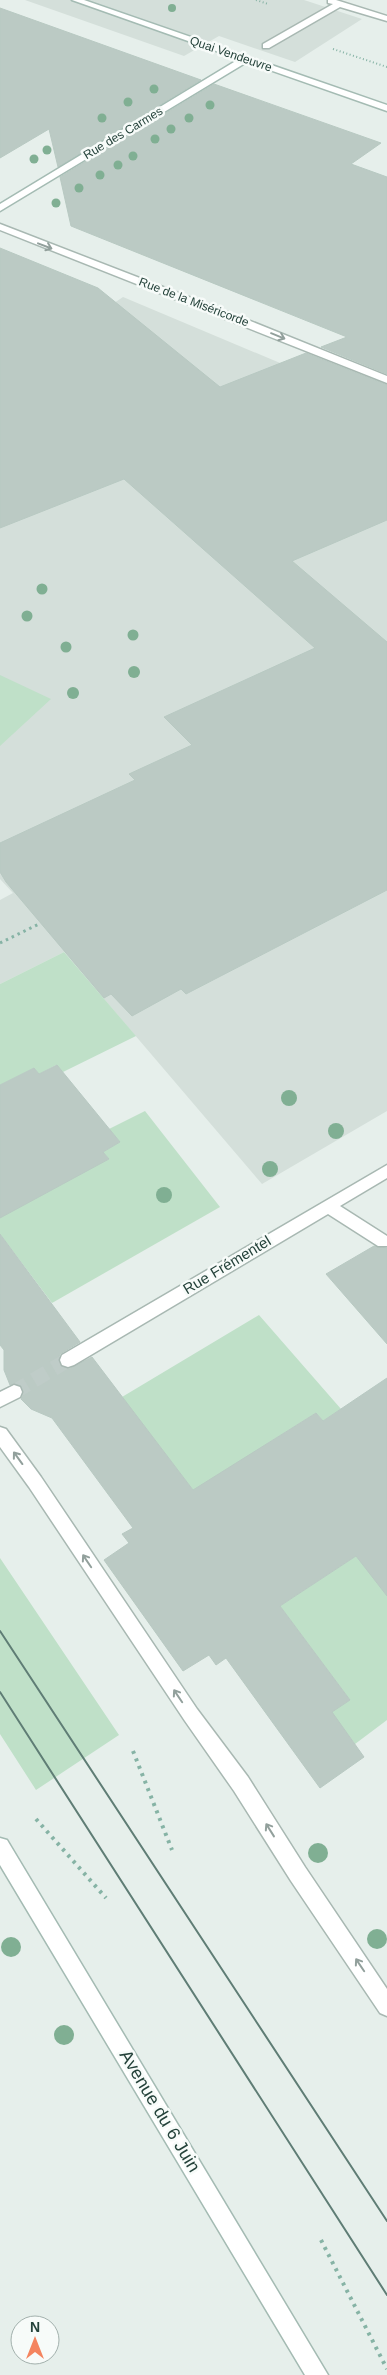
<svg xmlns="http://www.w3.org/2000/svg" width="387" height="2375" font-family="Helvetica,sans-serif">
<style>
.built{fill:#d4dfda}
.green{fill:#bfe0c8}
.building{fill:#bbcac4;stroke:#b8c9c2}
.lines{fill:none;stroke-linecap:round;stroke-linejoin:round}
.street-tunnel{stroke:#bfccc8;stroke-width:15;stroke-dasharray:15 8;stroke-linecap:butt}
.lane-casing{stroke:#a8b8b2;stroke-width:3}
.street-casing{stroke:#a8b8b2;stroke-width:3}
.secondary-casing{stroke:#a4bbb3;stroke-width:3}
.path-far2{stroke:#86b3a5;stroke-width:2;stroke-dasharray:1 2.5;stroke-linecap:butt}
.path-far1{stroke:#86b3a5;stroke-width:3;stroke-dasharray:2.5 4;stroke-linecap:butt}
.path{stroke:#86b3a5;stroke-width:4;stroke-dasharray:3 5;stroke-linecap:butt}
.lane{fill:#fff;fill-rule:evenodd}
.street{fill:#fff;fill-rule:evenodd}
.secondary{fill:#fff;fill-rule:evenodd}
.tram{stroke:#5f7d75;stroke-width:2}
.tree{fill:#80af93}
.oneway{stroke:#92a09c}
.labels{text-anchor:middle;stroke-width:5;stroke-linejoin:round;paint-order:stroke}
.far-street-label{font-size:12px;fill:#24423a;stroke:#f7fbf9}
.street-label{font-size:15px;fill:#24423a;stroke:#f7fbf9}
.near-street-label{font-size:18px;fill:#24423a;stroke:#f7fbf9}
</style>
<rect width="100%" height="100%" fill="#e6efeb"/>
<!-- built -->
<path class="built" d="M25,0H304L362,19L295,62L219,36L184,56Z
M123,297L387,408V1111L262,1184L64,952L0,984V900L13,893L0,879V380Z"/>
<!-- green -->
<path class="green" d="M0,675L51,699L0,746Z
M64,952L136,1036L63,1072L56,1065L39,1074L34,1068L0,1085V984Z
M145,1111L220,1207L52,1303L0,1234V1207L109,1159L103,1152L120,1142L109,1129Z
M259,1315L341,1409L323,1421L316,1413L268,1443L199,1498L122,1397Z
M387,1550V1720L355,1744L331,1712L350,1700L280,1606L356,1556Z
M0,1558L119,1735L36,1790L0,1734Z"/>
<!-- building -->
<path class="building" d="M0,8L201,80L58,167L49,129L0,158Z
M214,84L381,143L351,164L387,177V374L321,347L347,337L71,226L60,177Z
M0,248L98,288L220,387L306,353L387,385V520L292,561L387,642V890L186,994L181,989L132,1016L111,994L104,998L6,882L0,872V843L135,780L129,774L192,745L164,717L315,648L124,479L0,528Z
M57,1065L120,1142L103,1152L109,1159L0,1218V1085L34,1068L39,1074Z
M0,1234L80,1342L60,1354L58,1359L60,1366L69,1369L92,1357L193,1490L316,1413L323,1421L387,1378V1596L356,1556L280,1606L350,1700L332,1712L364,1757L320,1788L226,1658L216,1665L209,1655L183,1671L104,1560L129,1543L122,1534L133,1528L52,1418L31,1409L21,1399L24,1393L22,1386L15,1383L10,1385L4,1370V1350L0,1345Z
M374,1246L387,1248V1344L326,1274Z"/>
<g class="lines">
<!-- street-tunnel -->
<path class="street-tunnel" d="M14,1392L68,1360"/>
<!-- lane casing -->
<g class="lane-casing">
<path id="lane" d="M0,1427L6,1429L41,1477L197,1709L248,1777L305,1867L387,1989V2016L380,2013L291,1881L234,1791L185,1721L29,1487L0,1447Z"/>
</g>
<!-- street casing -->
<g class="street-casing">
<path id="street" d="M328,0H336L387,16V21L340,7L269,48H263V44L333,4L328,3Z
M0,224L238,316L387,376V383L0,230Z
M387,1165V1178L340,1206L387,1236V1246H378L328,1214L74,1365L68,1367L62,1365L60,1360L62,1355Z
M14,1385L20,1387L22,1392L20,1397L0,1407V1392Z"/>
</g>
<!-- secondary casing -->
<g class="secondary-casing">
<path id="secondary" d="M72,0H84L387,105V111L247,62L0,211V204L239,59Z
M0,1838L7,1840L328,2375H305L0,1865Z"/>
</g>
<!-- path-far2 -->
<path class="path-far2" d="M256,0L268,4
M333,49L387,67"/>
<!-- path-far1 -->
<path class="path-far1" d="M0,943L39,924"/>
<!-- path -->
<path class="path" d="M133,1751L172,1850
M36,1819L106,1898
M321,2240L387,2369"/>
<!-- lane -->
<use href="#lane" class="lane"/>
<!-- street -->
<use href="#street" class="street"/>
<!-- secondary -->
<use href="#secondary" class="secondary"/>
<!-- tram -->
<path class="tram" d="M0,1631L387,2221
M0,1692L387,2295"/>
</g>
<!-- trees -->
<g class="tree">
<circle cx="172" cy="8" r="4"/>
<circle cx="154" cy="89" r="4.5"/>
<circle cx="128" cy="102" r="4.5"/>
<circle cx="210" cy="105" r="4.5"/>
<circle cx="102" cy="118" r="4.5"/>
<circle cx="189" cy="118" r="4.5"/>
<circle cx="171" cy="129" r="4.5"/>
<circle cx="155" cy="139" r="4.5"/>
<circle cx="47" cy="150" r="4.5"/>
<circle cx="133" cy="156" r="4.5"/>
<circle cx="34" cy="159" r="4.5"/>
<circle cx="118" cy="165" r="4.5"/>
<circle cx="100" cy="175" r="4.5"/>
<circle cx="79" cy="188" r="4.5"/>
<circle cx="56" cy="203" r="4.5"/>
<circle cx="42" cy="589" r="5.5"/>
<circle cx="27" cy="616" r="5.5"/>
<circle cx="133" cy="635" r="5.5"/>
<circle cx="66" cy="647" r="5.5"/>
<circle cx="134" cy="672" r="6"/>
<circle cx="73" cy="693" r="6"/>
<circle cx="289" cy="1098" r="8"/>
<circle cx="336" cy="1131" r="8"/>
<circle cx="270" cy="1169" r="8"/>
<circle cx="164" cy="1195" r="8"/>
<circle cx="318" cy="1853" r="10"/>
<circle cx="377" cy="1939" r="10"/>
<circle cx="11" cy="1947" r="10"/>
<circle cx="64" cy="2035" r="10"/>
</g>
<!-- one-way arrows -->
<defs><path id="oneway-shaft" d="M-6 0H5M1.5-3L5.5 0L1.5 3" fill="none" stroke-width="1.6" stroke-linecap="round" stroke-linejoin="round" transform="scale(1.25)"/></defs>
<g class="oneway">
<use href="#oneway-shaft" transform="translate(45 246) rotate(21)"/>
<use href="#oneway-shaft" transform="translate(278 336) rotate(22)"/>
<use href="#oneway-shaft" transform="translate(18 1458) rotate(-126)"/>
<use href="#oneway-shaft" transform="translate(87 1561) rotate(-124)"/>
<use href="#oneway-shaft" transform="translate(178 1696) rotate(-124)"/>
<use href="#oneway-shaft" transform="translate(270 1830) rotate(-122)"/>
<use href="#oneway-shaft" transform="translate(360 1965) rotate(-124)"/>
</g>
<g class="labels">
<!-- far-street labels -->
<g class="far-street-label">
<text transform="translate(231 54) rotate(19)" y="4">Quai Vendeuvre</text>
<text transform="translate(123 133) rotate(-31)" y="4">Rue des Carmes</text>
<text transform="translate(194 302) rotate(21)" y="4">Rue de la Miséricorde</text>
</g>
<!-- street labels -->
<g class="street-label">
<text transform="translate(227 1265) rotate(-31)" y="5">Rue Frémentel</text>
</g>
<!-- near-street labels -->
<g class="near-street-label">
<text transform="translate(160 2111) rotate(59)" y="6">Avenue du 6 Juin</text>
</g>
</g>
<!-- north arrow -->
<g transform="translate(35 2340)"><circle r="24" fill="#f7fbf9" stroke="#a3b1ad"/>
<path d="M0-4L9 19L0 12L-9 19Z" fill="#f4845f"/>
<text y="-8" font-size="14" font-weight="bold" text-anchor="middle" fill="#24423a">N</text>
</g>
</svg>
